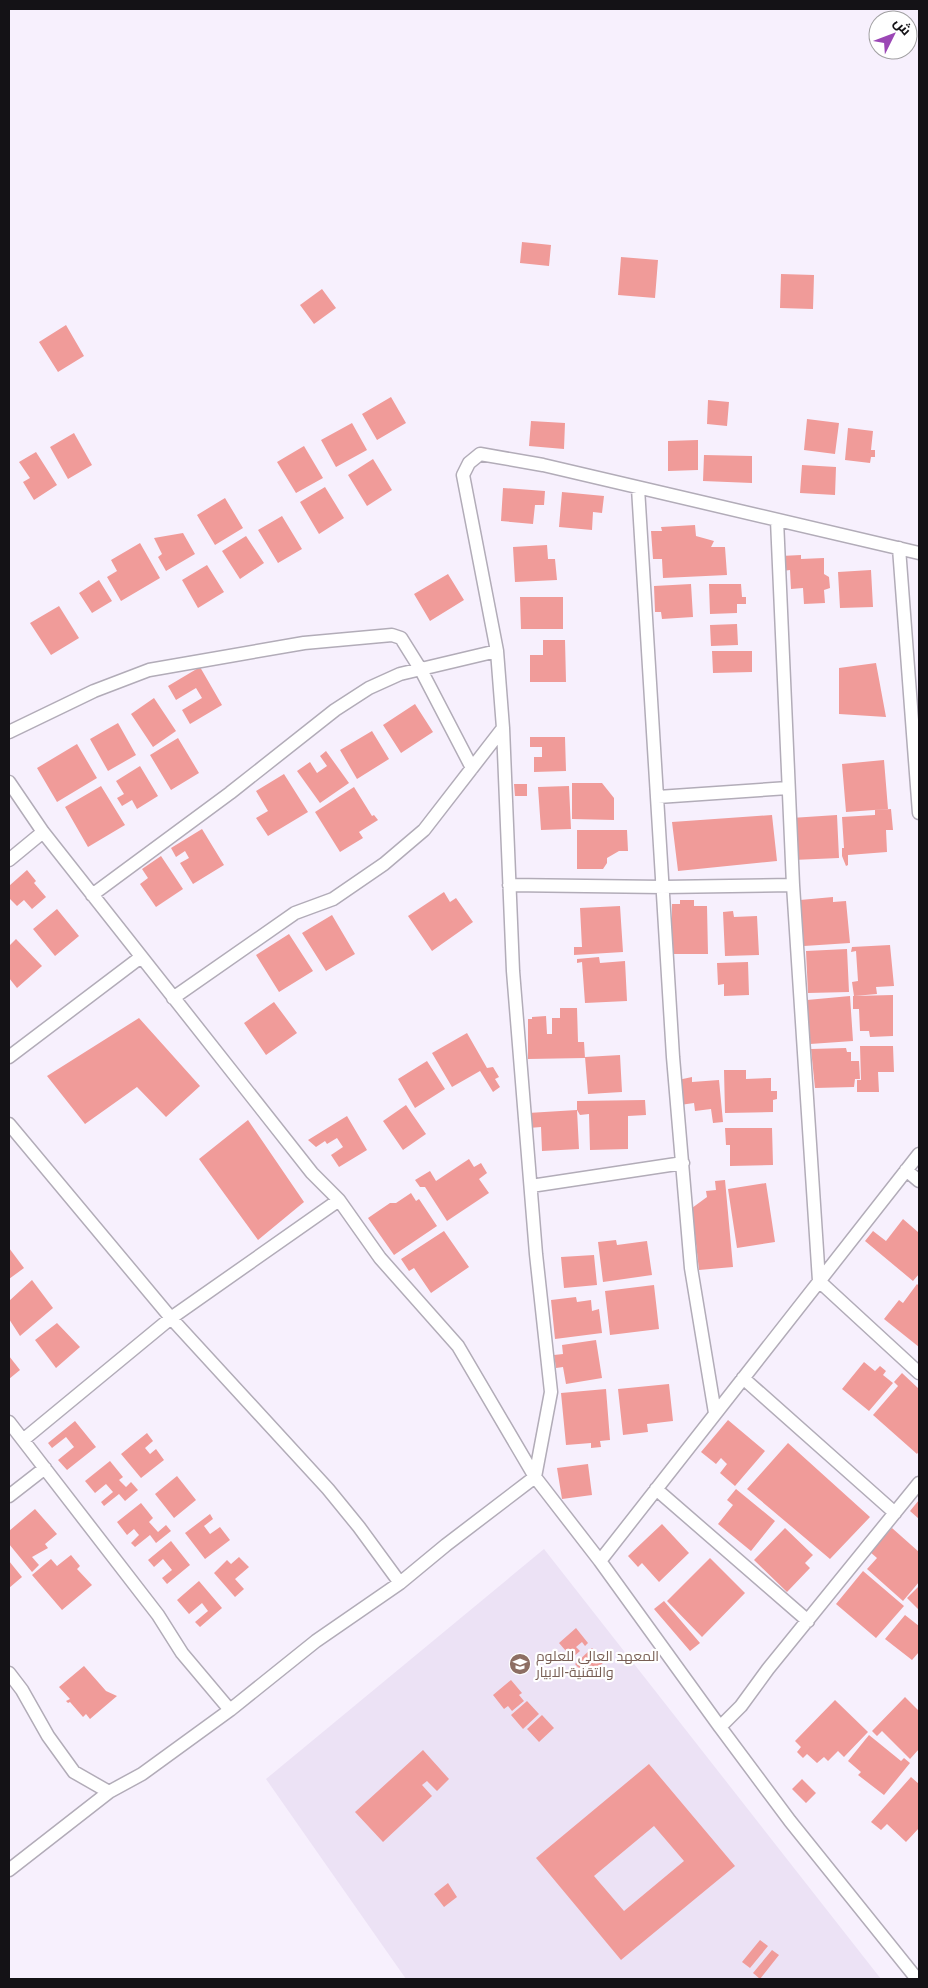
<svg xmlns="http://www.w3.org/2000/svg" width="928" height="1988" font-family="'Noto Sans',Cairo,sans-serif">
<style>
.built{fill:#ece2f5}
.building{fill:#f09b99;fill-rule:evenodd}
.lines{fill:none;stroke-linecap:round;stroke-linejoin:round}
.street-casing{stroke:#b2acb8;stroke-width:15}
.street{stroke:#fff;stroke-width:12}
.labels{text-anchor:middle;stroke-width:4.5;stroke-linejoin:round;paint-order:stroke}
.education-label{font-size:14px;fill:#785e54;stroke:#fff;text-anchor:start}
</style>
<rect width="100%" height="100%" fill="#f7f0fd"/>
<!-- built -->
<path class="built" d="M544,1549L881,1979H406L266,1779Z"/>
<!-- building -->
<path class="building" d="M522,242L551,245L549,266L520,263Z
M621,257L658,260L655,298L618,295Z
M781,274L814,275L813,309L780,308Z
M322,289L336,308L314,324L300,305Z
M66,325L84,356L58,372L39,342Z
M391,397L406,423L377,440L362,414Z
M708,400L729,402L727,426L707,424Z
M807,419L839,423L835,454L804,450Z
M531,421L565,423L564,449L529,446Z
M352,423L367,450L336,467L321,440Z
M848,428L873,431L871,450H875V457H871L870,463L845,460Z
M74,433L92,465L68,479L50,447Z
M698,440V470L668,471V441Z
M304,446L323,478L296,493L277,462Z
M36,452L57,485L34,500L23,482L30,478L19,462Z
M704,455L752,456V483L703,481Z
M373,459L392,490L367,506L348,475Z
M802,465L836,467L835,495L800,493Z
M325,487L344,518L319,534L300,502Z
M503,488L545,491L544,505H535L533,524L501,521Z
M562,492L604,496L602,513L593,512L592,530L559,527Z
M225,498L243,528L215,545L197,515Z
M282,516L302,549L278,563L258,530Z
M695,525L696,536L714,541L711,547H725L727,575L663,578L662,559H653L651,531H662L661,527Z
M183,533L195,554L166,571L158,557L162,554L154,538Z
M246,536L264,563L240,579L222,551Z
M140,543L160,578L121,601L107,577L117,571L111,560Z
M547,545L548,559H555L557,580L515,582L513,547Z
M801,555V559L824,558V574L829,577L830,588L824,590L825,603L804,604L803,588L791,589L790,570L782,571L781,556Z
M207,565L224,592L198,608L182,580Z
M871,570L873,607L840,608L838,572Z
M448,574L464,600L430,621L414,594Z
M99,580L112,601L92,613L79,593Z
M691,584L693,617L662,619L661,612H655L654,586Z
M709,584H741L742,597H746V604H737V613L710,614Z
M520,597H563V629H521Z
M59,606L79,638L51,655L30,623Z
M737,624L738,645L711,646L710,625Z
M543,640H565L566,682H530V655H543Z
M712,651H752V672L713,673Z
M876,663L886,717L839,714V668Z
M200,667L222,705L190,724L182,710L202,698L196,688L176,700L168,686Z
M154,698L176,731L153,747L131,714Z
M415,704L433,732L401,753L383,725Z
M118,723L136,755L108,771L90,739Z
M372,731L389,759L357,779L340,750Z
M530,737H565L566,771L534,772V757H542V747H530Z
M178,738L199,773L171,790L150,755Z
M77,744L97,778L57,802L37,768Z
M326,751L349,783L320,803L297,771L310,762L317,773L327,766L320,756Z
M884,760L888,809L846,812L842,764Z
M140,766L158,796L137,809L132,800L122,806L117,798L124,794L116,781Z
M284,774L308,812L268,836L256,818L268,811L256,791Z
M572,783H602L614,798V820L572,819Z
M514,784H527V796H515Z
M101,786L125,825L88,847L65,807Z
M569,786L571,829L541,830L538,787Z
M354,787L372,816L374,815L378,820L359,832L363,838L340,852L315,812Z
M891,809L893,830H886L887,852L848,855V865L846,866L842,856V848H844L842,817L875,815V810Z
M772,815L777,861L678,871L672,822Z
M837,815L839,858L793,860L791,818Z
M202,829L224,865L193,884L180,863L189,858L185,851L176,857L171,848Z
M577,830H627L628,851H619L607,858V863L603,869H577Z
M161,856L183,889L156,907L140,884L148,878L142,869Z
M27,870L36,881L34,883L46,897L32,909L24,900L17,906L9,898V886Z
M444,892L450,902L456,898L473,922L432,951L408,916Z
M833,897V902L846,901L850,943L804,946L800,900Z
M680,900H694V906H707L708,954H672V904H680Z
M620,906L623,952L574,955V947H582L580,908Z
M57,909L79,936L55,956L33,929Z
M733,911L734,917L757,916L759,955L725,956L723,912Z
M332,915L355,954L326,971L302,933Z
M289,934L313,971L279,992L256,955Z
M16,939L42,966L17,988L9,978V946Z
M890,945L894,986L876,987L877,994L854,996L852,982L858,981L856,951L851,952L852,947Z
M847,949L849,992L808,993L806,951Z
M599,957L600,963L625,961L627,1001L585,1003L582,962L577,963V959Z
M748,962L749,995L724,996V984L718,985L717,963Z
M893,995V1036L870,1037L869,1031H860L859,1009H853V996Z
M850,996L853,1041L810,1044L807,1000Z
M274,1002L297,1033L266,1055L244,1023Z
M560,1008H577L578,1042H584L585,1058L528,1059V1019H532V1017L546,1016L547,1034H552V1018H560Z
M139,1018L200,1086L166,1117L137,1087L85,1124L47,1076Z
M467,1033L487,1068L493,1067L499,1077L495,1079L500,1087L493,1092L480,1071L452,1087L432,1053Z
M860,1046H893L894,1072H878L879,1092H857V1080H861Z
M846,1048L847,1052H851V1061H859L860,1079H855L854,1087L815,1088L811,1049Z
M620,1055L622,1092L588,1094L585,1057Z
M427,1061L445,1089L415,1108L398,1079Z
M724,1070H746V1079L771,1078V1091H777V1099L773,1100V1112L725,1113Z
M692,1077V1082L719,1080L723,1122L713,1123L711,1109L695,1111L694,1103L680,1105L678,1080Z
M645,1100L646,1115L628,1116V1149L590,1150L589,1114L580,1115L577,1110L579,1149L542,1151L541,1127L529,1128L528,1113L577,1110V1101Z
M406,1105L426,1134L403,1150L383,1121Z
M347,1116L367,1150L339,1167L331,1155L343,1147L337,1138L327,1144L325,1141L316,1147L308,1140Z
M248,1120L304,1202L258,1240L199,1159Z
M725,1128H772L773,1165L730,1166V1145H726Z
M469,1159L474,1167L481,1163L487,1173L479,1179L489,1193L447,1221L425,1187H420L415,1180L430,1171L436,1181Z
M725,1180L733,1267L699,1270L692,1208L707,1197L706,1191L716,1190L715,1181Z
M766,1183L775,1242L737,1248L728,1189Z
M411,1193L416,1201L419,1199L437,1226L394,1255L368,1218L390,1203H396Z
M903,1219L918,1232L919,1230V1274L913,1281L865,1241L873,1231L886,1241Z
M444,1231L469,1267L431,1293L414,1268L409,1271L401,1259Z
M616,1240L617,1245L647,1241L652,1275L603,1282L598,1242Z
M9,1248L24,1268L9,1279Z
M594,1255L597,1285L564,1288L561,1257Z
M32,1280L53,1308L20,1336L9,1319V1301Z
M917,1284L919,1286V1347L884,1319L899,1300L903,1303Z
M654,1285L659,1329L610,1335L605,1291Z
M576,1297L577,1302L591,1300L592,1311L599,1309L602,1333L555,1339L551,1300Z
M57,1323L80,1347L56,1368L35,1340Z
M596,1340L602,1378L566,1384L563,1367L556,1368L554,1355L563,1354L562,1345Z
M9,1356L20,1370L9,1379Z
M864,1362L875,1371L880,1366L886,1371L883,1375L893,1383L869,1411L842,1389Z
M902,1373L919,1389V1451L917,1454L873,1415L898,1386L894,1382Z
M669,1384L673,1421L647,1424L648,1432L623,1435L618,1389Z
M606,1389L610,1440L600,1441L601,1447L591,1448V1443L566,1445L561,1393Z
M728,1420L765,1451L735,1486L720,1473L727,1464L721,1458L716,1464L701,1452Z
M75,1421L96,1447L67,1470L58,1460L74,1447L66,1437L52,1448L48,1443Z
M147,1433L153,1441L145,1448L150,1454L156,1449L164,1460L141,1478L121,1454Z
M788,1443L870,1517L830,1559L747,1489Z
M110,1461L123,1477L119,1480L126,1487L131,1482L138,1490L125,1501L119,1494L104,1506L101,1502L113,1492L106,1484L95,1493L85,1481Z
M588,1464L592,1495L562,1499L557,1468Z
M177,1476L196,1500L174,1518L155,1494Z
M736,1489L775,1521L751,1551L718,1524L733,1505L727,1500Z
M919,1500V1519L910,1511Z
M141,1503L153,1518L149,1522L158,1532L166,1525L171,1531L156,1543L150,1535L135,1547L131,1543L139,1535L134,1529L127,1535L117,1522Z
M35,1509L57,1534L45,1544L48,1548L32,1557L39,1565L32,1572L9,1544V1531Z
M210,1514L213,1519L204,1526L210,1534L220,1527L230,1540L205,1559L185,1533Z
M662,1524L689,1553L659,1582L642,1563L638,1567L628,1556Z
M785,1528L813,1555L805,1563L810,1568L787,1592L754,1560Z
M892,1528L919,1552V1582L903,1601L867,1569L877,1558L870,1552Z
M171,1541L190,1565L167,1584L162,1578L172,1570L163,1559L154,1567L148,1560Z
M71,1555L80,1566L77,1569L92,1585L62,1610L32,1575L51,1559L57,1566Z
M239,1557L249,1567L235,1579L244,1589L235,1597L214,1573L227,1560L231,1564Z
M710,1558L745,1593L702,1637L667,1601Z
M9,1561L22,1577L9,1588Z
M863,1571L904,1606L876,1638L836,1604Z
M199,1581L222,1608L200,1627L195,1622L208,1611L202,1603L189,1614L177,1600Z
M919,1586V1610L907,1598Z
M664,1601L700,1643L690,1651L654,1609Z
M905,1615L919,1626V1652L912,1660L885,1639Z
M576,1628L588,1643L585,1646L582,1642L576,1647L580,1651L572,1658L559,1643Z
M592,1648L604,1662L587,1677L575,1664Z
M84,1666L106,1691L117,1696L90,1719L86,1714L83,1717L70,1702L68,1703L66,1701L70,1699L59,1687Z
M511,1680L522,1693L519,1695L524,1701L512,1711L508,1706L504,1709L493,1695Z
M905,1697L919,1711V1749L910,1759L882,1731L877,1736L872,1731Z
M835,1700L868,1732L844,1757L838,1751L828,1761L824,1757L817,1763L807,1754L803,1758L797,1752L801,1747L795,1741Z
M527,1701L539,1714L523,1729L511,1715Z
M542,1715L554,1728L539,1742L527,1729Z
M869,1735L901,1761L904,1758L910,1763L884,1795L858,1775L861,1772L848,1761Z
M423,1750L449,1779L437,1791L427,1781L422,1785L432,1796L383,1842L355,1812Z
M649,1764L735,1866L621,1960L536,1858ZM654,1826L684,1861L624,1911L594,1876Z
M911,1777L919,1784V1828L906,1842L887,1824L881,1830L871,1822Z
M802,1779L816,1793L806,1803L792,1789Z
M448,1883L457,1897L444,1907L434,1894Z
M760,1940L768,1946L750,1968L742,1962Z
M772,1950L779,1955L760,1979L753,1973Z"/>
<g class="lines">
<!-- street casing -->
<g class="street-casing">
<path id="street" d="M638,488L673,1057L691,1268L715,1413
M777,520L793,885L819,1281L919,1373
M899,548L919,813
M9,732L94,691L149,670L304,643L392,635L401,638L421,670L472,768
M9,782L43,832L312,1173L339,1200L380,1258L458,1346L535,1477L600,1561L720,1727
M658,797L788,788
M9,860L43,832
M509,885L663,887L793,885
M92,895L230,793L335,710L369,688L400,674L497,651
M173,998L295,913L333,899L384,864L424,830L503,728
M9,1057L141,957
M9,1124L171,1318L328,1489L359,1527L400,1583
M906,1170L919,1181
M531,1186L683,1163
M743,1378L895,1513
M9,1422L158,1615L182,1653L230,1710
M23,1440L171,1318L339,1200
M656,1489L808,1621
M9,1496L45,1468
M600,1561L919,1154
M9,1673L22,1690L48,1736L74,1772L109,1792L142,1774L230,1710L316,1641L400,1583L446,1545L535,1477L551,1392L536,1254L513,971L503,728L497,651L463,475L469,463L480,454L543,465L919,553
M9,1870L109,1792
M917,1979L790,1821L720,1727L741,1706L768,1669L919,1483"/>
</g>
<!-- street -->
<use href="#street" class="street"/>
</g>
<!-- icons -->
<defs>
<g id="university-disc" transform="scale(1.125)"><circle r="9.5" fill="#8d6e63" stroke="#fff"/><path d="M0-5L7-2L0 1L-7-2ZM-4 1L0 2.5L4 1V4Q0 6-4 4Z" fill="#fff"/></g>
</defs>
<g fill-rule="evenodd">
<use href="#university-disc" x="520" y="1664"/>
</g>
<g class="labels">
<!-- education labels -->
<g class="education-label">
<text x="536" y="1661">المعهد العالي للعلوم<tspan x="536" dy="16">والتقنية-الابيار</tspan></text>
</g>
</g>
<!-- border -->
<rect width="928" height="1988" fill="none" stroke="#141216" stroke-width="20"/>
<!-- north arrow -->
<g transform="translate(893 35) rotate(48)"><circle r="24" fill="#ffffff" stroke="#a1a0a2"/>
<path d="M0-4L9 19L0 12L-9 19Z" fill="#9b47b5"/>
<text y="-8" font-size="14" font-weight="bold" text-anchor="middle" fill="#141216">ش</text>
</g>
</svg>
